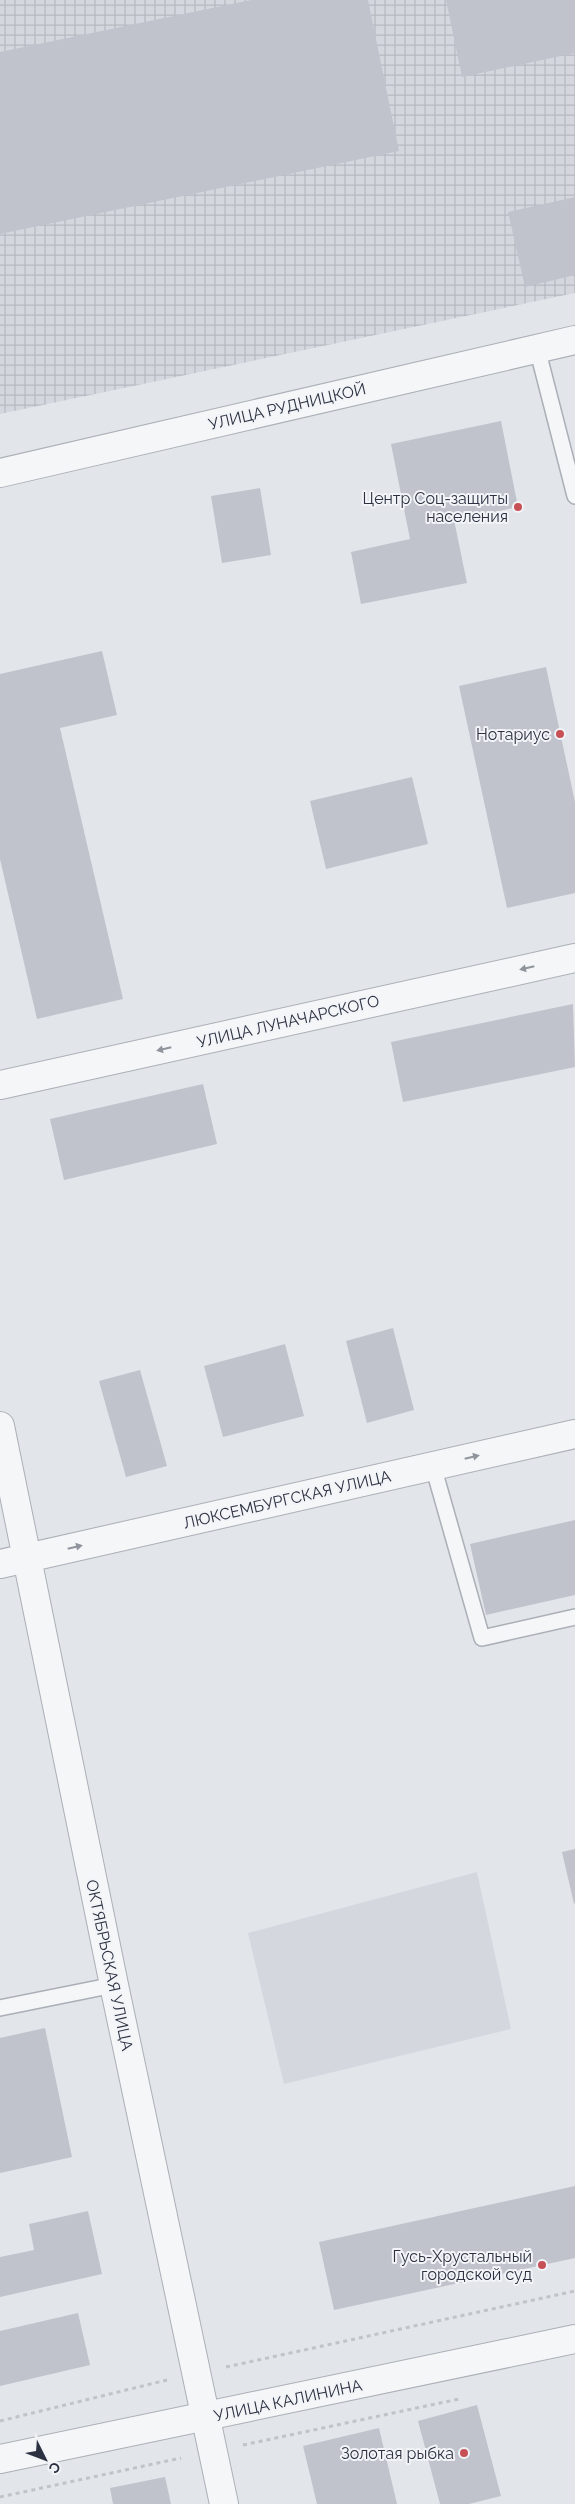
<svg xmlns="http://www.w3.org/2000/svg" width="575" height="2504" font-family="Raleway,sans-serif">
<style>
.built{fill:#d5d7df}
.industrial{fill:url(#industrial-grid)}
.building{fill:#c0c3cc}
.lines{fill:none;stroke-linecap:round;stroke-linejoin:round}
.service-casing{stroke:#abafb7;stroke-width:18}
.minor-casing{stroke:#abafb7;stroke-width:30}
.tertiary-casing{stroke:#abafb7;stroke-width:30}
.path{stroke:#c0c3c8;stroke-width:3;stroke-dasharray:4 4;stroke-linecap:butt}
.service{stroke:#f5f6f8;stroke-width:15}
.minor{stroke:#f5f6f8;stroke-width:28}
.tertiary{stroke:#f5f6f8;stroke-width:28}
.oneway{fill:#90949c}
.poi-dot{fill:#c65055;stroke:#f2f4f7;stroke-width:2}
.labels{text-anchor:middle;stroke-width:4;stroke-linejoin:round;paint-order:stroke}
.street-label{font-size:16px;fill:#2b3141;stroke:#f2f4f7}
.poi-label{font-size:16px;fill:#2b3141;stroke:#f2f4f7;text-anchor:end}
</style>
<defs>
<pattern id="industrial-grid" width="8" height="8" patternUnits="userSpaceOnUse" patternTransform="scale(1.25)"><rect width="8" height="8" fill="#d5d7df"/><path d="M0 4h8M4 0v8" fill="none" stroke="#b7b9c1"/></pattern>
</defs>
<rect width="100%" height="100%" fill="#e2e5ea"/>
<!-- built -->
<path class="built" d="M477,1872L511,2029L284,2084L248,1933Z"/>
<!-- industrial -->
<path class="industrial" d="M0,0H575V293L0,414Z"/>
<!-- building -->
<path class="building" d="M251,0H368L399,151L0,234V52Z
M446,0H575V53L462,77Z
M575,197V275L525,287L508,212Z
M501,421L518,507L454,520L467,583L361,604L351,552L410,539L391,444Z
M260,488L271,555L222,563L211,496Z
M102,651L117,715L60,728L123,999L37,1019L0,859V674Z
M546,667L575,802V893L507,908L459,686Z
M412,777L428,844L326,869L310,801Z
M573,1004L575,1067L403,1102L391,1042Z
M203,1084L217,1144L64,1180L50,1119Z
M393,1328L414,1410L367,1423L346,1341Z
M285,1344L304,1416L223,1437L204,1366Z
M140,1370L167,1466L126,1477L99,1381Z
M575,1520V1595L486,1615L470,1544Z
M575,1849V1903L574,1904L562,1852Z
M45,2028L72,2157L0,2173V2038Z
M575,2186V2258L334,2310L319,2242Z
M88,2211L102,2274L0,2297V2257L34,2250L29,2224Z
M78,2313L90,2365L0,2386V2331Z
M477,2405L501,2496L469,2504H440L418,2421Z
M379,2428L397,2504H317L303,2446Z
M165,2477L171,2504H113L110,2488Z"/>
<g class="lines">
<!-- service casing -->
<g class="service-casing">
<path id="service" d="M537,348L575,496
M433,1466L482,1638L575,1617
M0,2008L114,1985"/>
</g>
<!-- minor casing -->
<g class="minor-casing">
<path id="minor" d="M0,473L575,340
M0,1085L575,958
M0,1426L114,1985L224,2504
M0,1564L575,1434"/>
</g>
<!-- tertiary casing -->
<g class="tertiary-casing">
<path id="tertiary" d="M0,2459L575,2339"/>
</g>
<!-- path -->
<path class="path" d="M226,2367L575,2291
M0,2421L167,2380
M243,2445L459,2399
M0,2497L181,2458"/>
<!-- service -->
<use href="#service" class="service"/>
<!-- minor -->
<use href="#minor" class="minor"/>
<!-- tertiary -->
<use href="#tertiary" class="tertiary"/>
</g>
<!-- one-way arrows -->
<defs><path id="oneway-solid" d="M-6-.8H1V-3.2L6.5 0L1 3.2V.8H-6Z" transform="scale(1.25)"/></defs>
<g class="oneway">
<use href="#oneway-solid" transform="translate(527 968) rotate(167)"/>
<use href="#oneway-solid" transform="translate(164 1049) rotate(167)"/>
<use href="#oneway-solid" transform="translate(472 1457) rotate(-13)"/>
<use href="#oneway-solid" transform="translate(75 1547) rotate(-13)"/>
</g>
<!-- markers -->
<g class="poi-dot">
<circle cx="518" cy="507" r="5"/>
<circle cx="560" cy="734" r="5"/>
<circle cx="542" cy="2265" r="5"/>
<circle cx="464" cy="2453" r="5"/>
</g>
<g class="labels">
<!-- street labels -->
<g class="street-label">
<text transform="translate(287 406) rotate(-13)" y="6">УЛИЦА РУДНИЦКОЙ</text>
<text transform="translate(288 1021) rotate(-13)" y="6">УЛИЦА ЛУНАЧАРСКОГО</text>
<text transform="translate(287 1499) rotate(-13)" y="6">ЛЮКСЕМБУРГСКАЯ УЛИЦА</text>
<text transform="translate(110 1965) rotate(78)" y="6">ОКТЯБРЬСКАЯ УЛИЦА</text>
<text transform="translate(288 2400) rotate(-12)" y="6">УЛИЦА КАЛИНИНА</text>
</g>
<!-- poi labels -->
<g class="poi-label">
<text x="508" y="504">Центр Соц-защиты<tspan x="508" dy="18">населения</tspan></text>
<text x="550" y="740">Нотариус</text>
<text x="532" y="2262">Гусь-Хрустальный<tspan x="532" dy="18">городской суд</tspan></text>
<text x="454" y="2459">Золотая рыбка</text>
</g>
</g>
<!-- north arrow -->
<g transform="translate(45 2459) rotate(132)" stroke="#f2f4f7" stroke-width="4" paint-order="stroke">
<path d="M0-4L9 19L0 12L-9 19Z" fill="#2b3141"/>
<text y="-8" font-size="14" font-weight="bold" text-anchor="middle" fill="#2b3141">С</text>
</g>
</svg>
